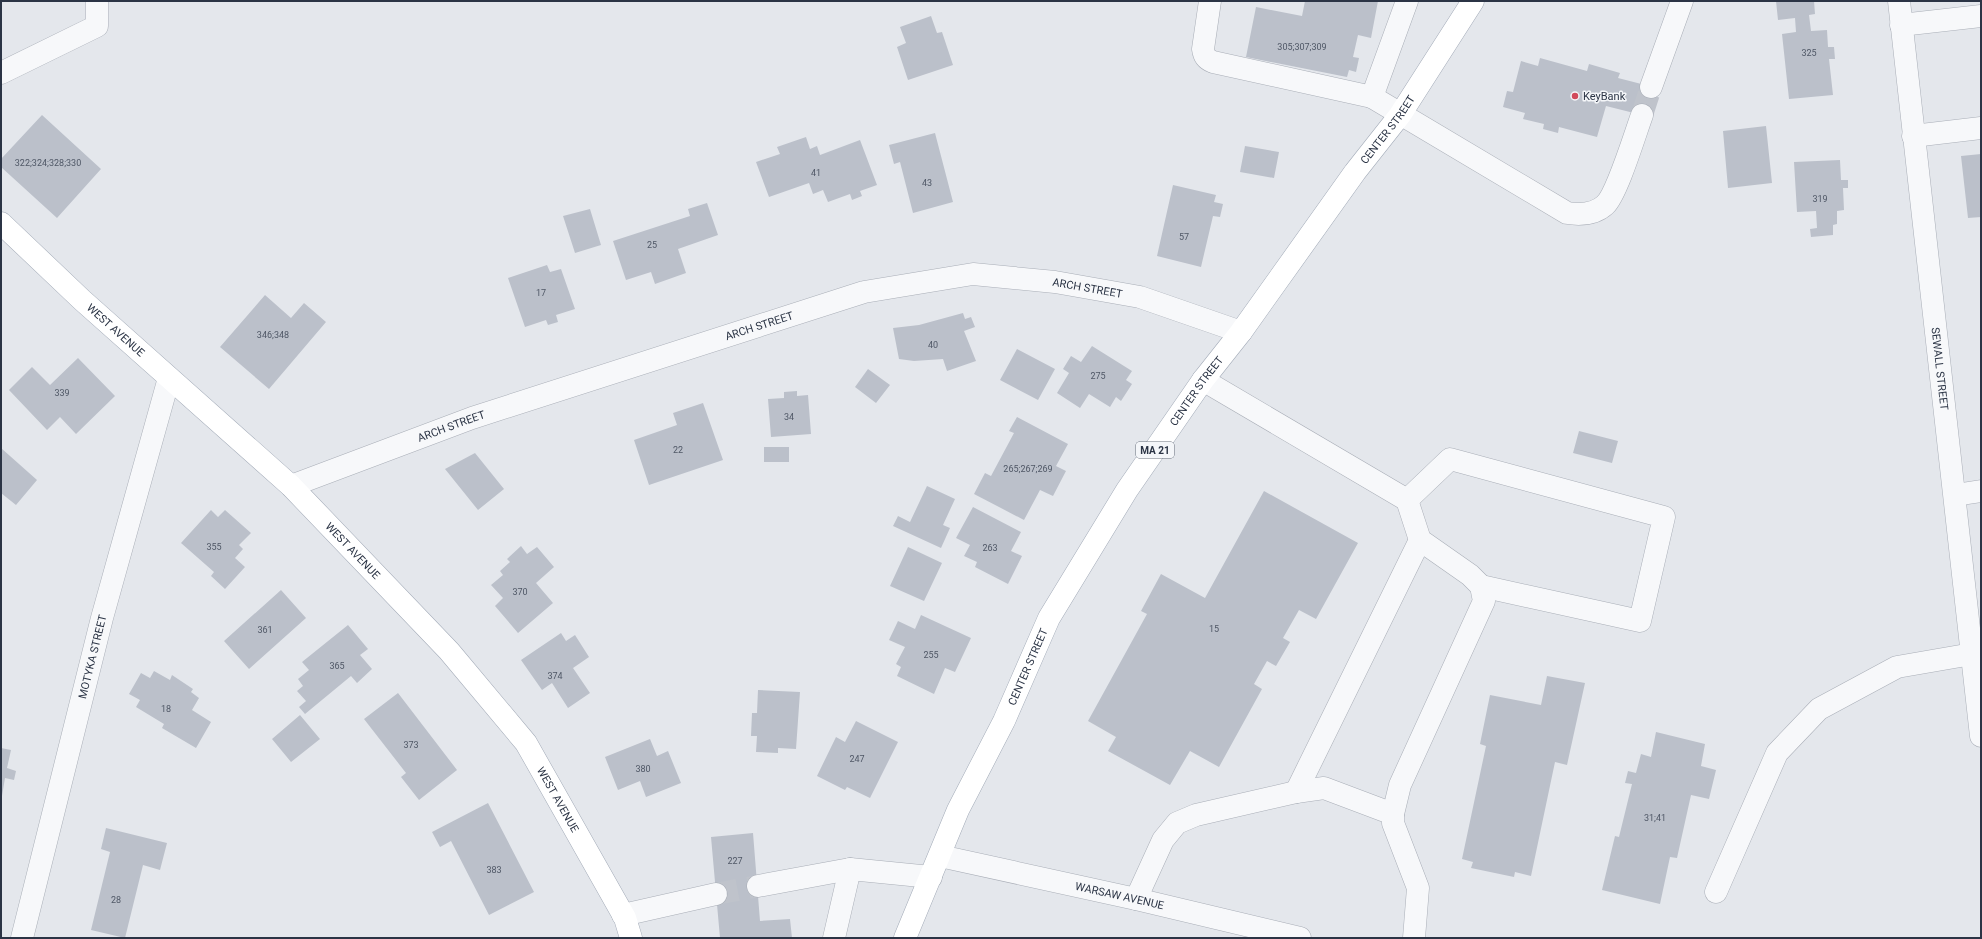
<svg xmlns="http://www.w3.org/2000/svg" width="1982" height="939" font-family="Roboto,sans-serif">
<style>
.building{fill:#bbc0ca}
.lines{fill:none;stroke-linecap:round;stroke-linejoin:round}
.minor-tunnel{stroke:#bfc3cb;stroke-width:22;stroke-dasharray:22 11;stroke-linecap:butt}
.minor-casing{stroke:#a9aeb7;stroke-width:23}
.major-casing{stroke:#a3abb8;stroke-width:23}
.minor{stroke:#f7f8fa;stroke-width:22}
.major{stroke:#fff;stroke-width:22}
.poi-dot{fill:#d1495b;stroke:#f4f6f9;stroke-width:1.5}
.labels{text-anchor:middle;stroke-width:3;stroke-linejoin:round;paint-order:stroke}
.number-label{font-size:9px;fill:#4f5766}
.shield{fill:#f4f6f9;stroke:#676e7b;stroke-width:1}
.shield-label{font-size:10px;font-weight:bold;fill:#2b3445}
.poi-label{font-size:11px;fill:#2b3445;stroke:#f4f6f9;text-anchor:start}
.street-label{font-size:11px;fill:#2b3445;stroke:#f4f6f9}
</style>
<rect width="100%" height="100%" fill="#e4e7ec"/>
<!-- building -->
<path class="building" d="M1305,1H1378L1371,38L1358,35L1353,57L1359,58L1356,72L1349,70L1347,77L1246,57L1256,7L1302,16Z
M1776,1H1814L1815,14L1809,15L1811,31L1827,30L1828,47H1834L1835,59H1829L1833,95L1789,99L1782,34L1796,32L1795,18L1778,20Z
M931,16L937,33L942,32L953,65L908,80L897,47L906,43L900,27Z
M1540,58L1587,71L1589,64L1620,73L1618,78L1657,88L1650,117L1606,106L1597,137L1559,127L1558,133L1543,129L1544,124L1523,119L1525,113L1503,107L1507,91L1513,92L1521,61L1538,66Z
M42,115L101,169L57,218L1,167V159Z
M1766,126L1772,183L1728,188L1723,131Z
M935,133L953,202L913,213L900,162L894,164L889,145Z
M806,137L810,149L817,146L820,155L860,140L877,185L860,191L862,196L852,200L850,194L828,202L823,190L813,194L809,183L769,197L756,162L780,154L777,147Z
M1245,146L1279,152L1274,178L1240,172Z
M1981,154V217L1968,218L1961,156Z
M1840,160L1841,180H1848V188H1843L1844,210L1837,211V224L1833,225V235L1811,237L1810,229L1817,228L1816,211L1797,212L1794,162Z
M1173,185L1216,195L1214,202L1223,204L1220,217L1213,216L1201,267L1157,256Z
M707,203L718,235L678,249L686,273L655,284L651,272L626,280L613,241L690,216L688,209Z
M590,209L601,245L575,253L563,216Z
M547,265L550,272L561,269L575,309L556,315L558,322L548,325L546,320L525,327L508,278Z
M265,295L291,318L304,303L326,322L269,389L220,347Z
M963,313L965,319L971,317L975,327L964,331L976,361L947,371L943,359L914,361L899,359L893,328L919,325Z
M1092,346L1132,371L1126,380L1132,384L1121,401L1116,397L1110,407L1089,394L1080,408L1057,393L1069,373L1063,369L1071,356L1081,362Z
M1017,349L1055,369L1038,400L1000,380Z
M78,358L115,396L76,434L60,417L47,430L9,390L32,367L50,385Z
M868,369L890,385L876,403L855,387Z
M797,391V396L808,395L811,434L771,437L768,399L784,398V392Z
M703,403L723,460L649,485L634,440L677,425L673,413Z
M1017,417L1068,444L1056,466L1066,471L1053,496L1040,490L1024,520L974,494L985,473L991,476L1014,433L1009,431Z
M1579,431L1618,441L1612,463L1573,453Z
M764,447H789V462H764Z
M1,448L37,480L16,505L1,493Z
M475,453L504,489L478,510L445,469Z
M927,486L955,499L943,525L950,528L941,548L893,526L898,516L910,522Z
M1264,491L1358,543L1316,619L1299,610L1283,638L1290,642L1276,666L1267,661L1254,684L1262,689L1219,767L1190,751L1170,785L1108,751L1116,737L1088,721L1147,614L1141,611L1161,574L1205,598Z
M973,507L1021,532L1011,551L1022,556L1008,584L975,567L977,562L964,556L970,545L956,538Z
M211,510L218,517L225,510L251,533L239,545L243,549L235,558L245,567L225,589L211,576L214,572L181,543Z
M521,546L527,554L537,547L554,567L536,583L553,603L518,633L495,606L503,598L491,585L503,575L500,571L510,562L507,559Z
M908,547L942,563L924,601L890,586Z
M281,590L306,618L249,669L224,641Z
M921,615L971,638L955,672L945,668L934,694L897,676L901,667L896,664L905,647L889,640L898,621L915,629Z
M348,625L368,649L360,655L372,669L357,683L351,676L305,714L299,707L306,701L297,691L303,686L298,679L309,670L302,662Z
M561,633L566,641L575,635L589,657L573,668L590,693L568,708L552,683L542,690L521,660Z
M154,671L170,680L172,675L193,689L191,692L199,698L192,710L211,722L196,748L162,728L164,724L136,707L140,700L129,694L141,673L150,678Z
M1547,676L1585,683L1567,765L1555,762L1531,876L1515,872L1514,877L1471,868L1473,862L1462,859L1486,746L1480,744L1490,695L1541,705Z
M758,690L800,692L796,749L778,748V753L756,752L757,736H751L752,713H757Z
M398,693L457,770L419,800L401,777L406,773L364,719Z
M300,715L320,739L291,762L272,739Z
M856,721L898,742L870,798L847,787L845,790L817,776L836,737L845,742Z
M1656,732L1705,744L1701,766L1716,770L1709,799L1691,795L1677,858L1670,857L1660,904L1602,890L1615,836L1619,837L1632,784L1625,783L1628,771L1636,773L1641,754L1651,757Z
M650,739L657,756L668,751L681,783L646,797L640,781L618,790L605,757Z
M1,748L11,750L7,768L16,771L14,780L5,778L2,796Z
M488,803L534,892L489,915L451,841L440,847L432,832Z
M106,828L167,843L160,870L143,865L125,938L91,930L110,852L101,849Z
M753,833L760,921L790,919L792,938H720L711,837Z"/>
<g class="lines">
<!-- minor-tunnel -->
<path class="minor-tunnel" d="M1642,115L1651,87
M716,894L758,886"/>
<!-- minor casing -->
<g class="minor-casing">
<g id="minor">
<path d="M1210,1L1203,49C1204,56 1206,59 1213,62L1372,97L1407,1"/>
<path id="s1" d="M1899,1L1981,736"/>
<path d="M1901,25L1981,16"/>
<path d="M1,73L97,26V1"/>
<path d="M1651,87L1682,1"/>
<path d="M1372,97L1567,213C1580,215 1594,215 1605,205C1617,194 1635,134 1642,115"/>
<path d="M1913,136L1981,128"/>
<path d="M1203,380L1407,500L1420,540L1470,575L1481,586L1484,601L1400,785L1393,814V823L1418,888L1414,938"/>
<path id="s2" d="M291,486L472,418L864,292L973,274L1055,282L1140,297L1241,332"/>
<path d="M1955,495L1981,491"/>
<path d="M1407,500L1450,459L1664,517L1640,621L1481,586"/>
<path d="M1296,792L1420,540"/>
<path id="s3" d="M940,856L1136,899L1300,938"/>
<path d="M758,886L850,869"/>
<path d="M1716,892L1777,753L1819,709L1897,667L1972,654"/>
<path d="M1136,899L1163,840L1177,823L1196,815L1296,792L1324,788L1393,814"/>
<path d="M623,915L716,894"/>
<path id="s4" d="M22,938L102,618L169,378"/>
<path d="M834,938L850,869L931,877"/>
</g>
</g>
<!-- major casing -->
<g class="major-casing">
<g id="major">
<path id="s5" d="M1,223L82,300L291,486L449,651L526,743L625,918L631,938"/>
<path id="s6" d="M905,938L958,810L1004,721L1049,618L1127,490L1203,380L1241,332L1355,172L1400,115L1473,1"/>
</g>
</g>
<!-- minor -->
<use href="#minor" class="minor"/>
<!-- major -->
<use href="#major" class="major"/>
</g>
<!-- markers -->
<circle class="poi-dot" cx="1575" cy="96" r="4"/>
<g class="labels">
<!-- number labels -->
<g class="number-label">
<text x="1302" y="50">305;307;309</text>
<text x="1809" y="56">325</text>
<text x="48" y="166">322;324;328;330</text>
<text x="816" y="176">41</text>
<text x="927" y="186">43</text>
<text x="1820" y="202">319</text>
<text x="1184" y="240">57</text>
<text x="652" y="248">25</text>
<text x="541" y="296">17</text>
<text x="273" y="338">346;348</text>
<text x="933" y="348">40</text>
<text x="1098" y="379">275</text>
<text x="62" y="396">339</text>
<text x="789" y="420">34</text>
<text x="678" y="453">22</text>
<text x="1028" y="472">265;267;269</text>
<text x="214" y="550">355</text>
<text x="990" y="551">263</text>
<text x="520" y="595">370</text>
<text x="1214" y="632">15</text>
<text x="265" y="633">361</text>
<text x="931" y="658">255</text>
<text x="337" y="669">365</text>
<text x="555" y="679">374</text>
<text x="166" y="712">18</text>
<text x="411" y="748">373</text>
<text x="857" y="762">247</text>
<text x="643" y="772">380</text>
<text x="1655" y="821">31;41</text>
<text x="735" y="864">227</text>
<text x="494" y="873">383</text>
<text x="116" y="903">28</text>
</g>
<!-- shield labels -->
<rect class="shield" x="1136" y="442" width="38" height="16" rx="3"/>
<g class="shield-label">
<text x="1155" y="454">MA 21</text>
</g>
<!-- poi labels -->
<g class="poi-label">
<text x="1583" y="100">KeyBank</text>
</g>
<!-- street labels -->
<g class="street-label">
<text dy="4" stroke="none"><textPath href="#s6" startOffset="946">CENTER STREET</textPath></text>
<text dy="4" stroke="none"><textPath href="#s2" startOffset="831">ARCH STREET</textPath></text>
<text dy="4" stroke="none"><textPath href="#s2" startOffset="495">ARCH STREET</textPath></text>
<text dy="4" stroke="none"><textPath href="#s5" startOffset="157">WEST AVENUE</textPath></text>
<text dy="4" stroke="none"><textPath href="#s1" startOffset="370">SEWALL STREET</textPath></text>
<text dy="4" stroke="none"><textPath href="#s6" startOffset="622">CENTER STREET</textPath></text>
<text dy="4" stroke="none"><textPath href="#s2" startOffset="171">ARCH STREET</textPath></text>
<text dy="4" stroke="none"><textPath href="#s5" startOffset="481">WEST AVENUE</textPath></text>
<text dy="4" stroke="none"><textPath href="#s4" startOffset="290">MOTYKA STREET</textPath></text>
<text dy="4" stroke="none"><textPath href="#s6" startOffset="298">CENTER STREET</textPath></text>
<text dy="4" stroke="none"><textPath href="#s5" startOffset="805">WEST AVENUE</textPath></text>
<text dy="4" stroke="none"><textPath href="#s3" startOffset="184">WARSAW AVENUE</textPath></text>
</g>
</g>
<!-- border -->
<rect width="1982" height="939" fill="none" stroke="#2b3445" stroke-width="4"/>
</svg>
